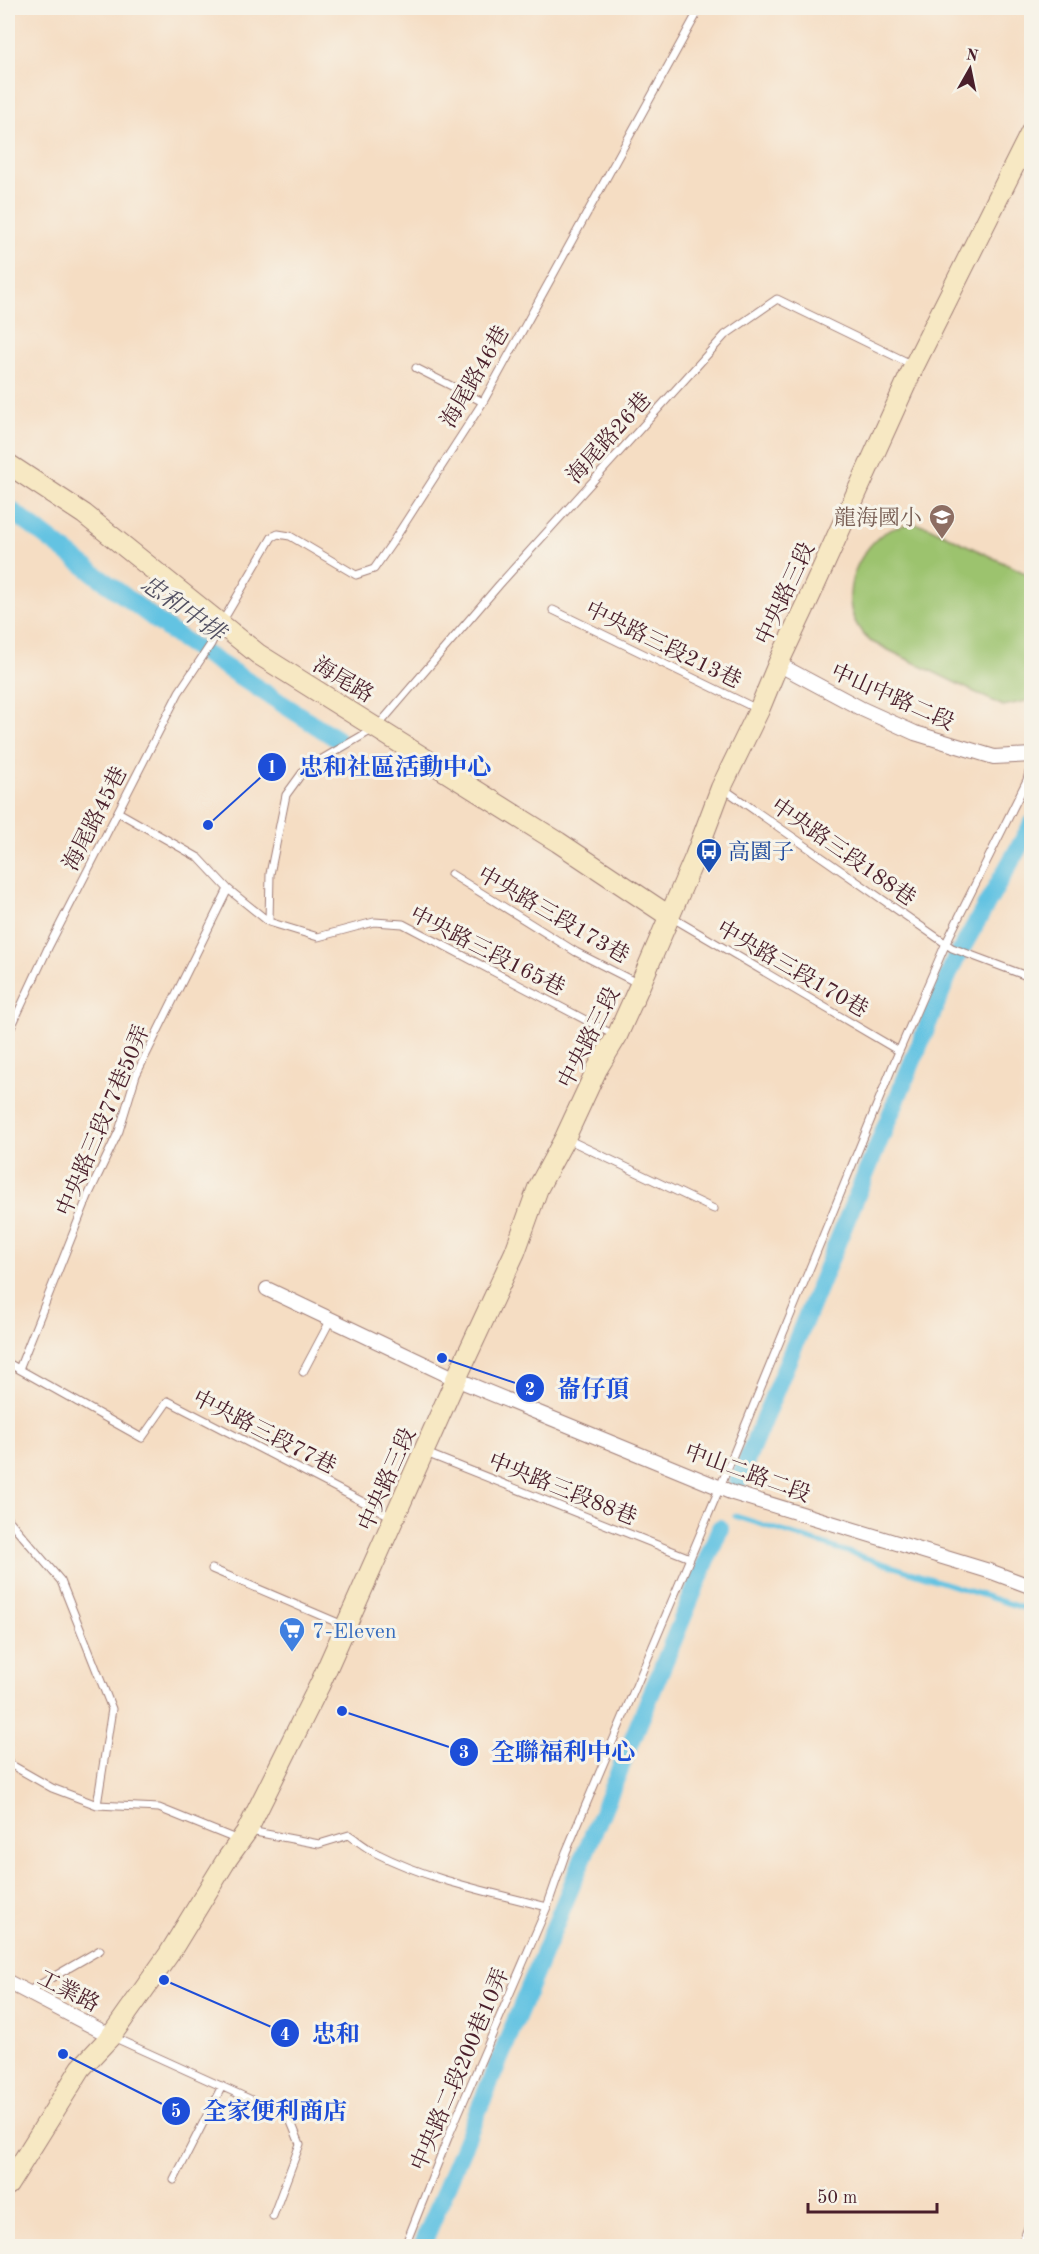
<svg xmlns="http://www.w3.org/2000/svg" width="1039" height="2254" font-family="'Old Standard TT','Noto Serif TC',serif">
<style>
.green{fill:#9cc36e;stroke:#73714c;stroke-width:1.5}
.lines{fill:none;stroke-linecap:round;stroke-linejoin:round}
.stream{stroke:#64c3e2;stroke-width:5}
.canal{stroke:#64c3e2;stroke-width:18}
.lane-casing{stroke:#a07e77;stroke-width:9}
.street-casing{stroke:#a07e77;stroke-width:16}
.secondary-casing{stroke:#a07e77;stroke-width:22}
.lane{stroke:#fff;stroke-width:7}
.street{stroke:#fff;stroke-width:14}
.secondary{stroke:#f7e8c3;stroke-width:20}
.labels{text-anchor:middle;stroke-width:6;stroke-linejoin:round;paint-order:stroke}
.street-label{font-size:22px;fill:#4a1f2b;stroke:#f7f3e8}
.education-label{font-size:22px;fill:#785e54;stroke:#f7f3e8;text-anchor:end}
.transit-label{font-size:22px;fill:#164399;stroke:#f7f3e8;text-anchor:start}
.shop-label{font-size:22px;fill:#366cbe;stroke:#f7f3e8;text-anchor:start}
.water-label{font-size:24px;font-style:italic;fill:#525062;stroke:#f7f3e8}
.leader{fill:none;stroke:#1d4ed8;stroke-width:2}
.callout-dot{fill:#1d4ed8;stroke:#f7f3e8;stroke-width:2}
.mark-label{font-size:18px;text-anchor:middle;font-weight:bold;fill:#fff}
.callout-label{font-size:24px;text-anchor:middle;font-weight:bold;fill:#1d4ed8;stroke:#f7f3e8;stroke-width:6;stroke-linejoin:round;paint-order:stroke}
</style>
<rect width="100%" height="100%" fill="#f7f3e8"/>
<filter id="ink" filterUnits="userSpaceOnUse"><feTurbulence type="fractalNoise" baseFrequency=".0167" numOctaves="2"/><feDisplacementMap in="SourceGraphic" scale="12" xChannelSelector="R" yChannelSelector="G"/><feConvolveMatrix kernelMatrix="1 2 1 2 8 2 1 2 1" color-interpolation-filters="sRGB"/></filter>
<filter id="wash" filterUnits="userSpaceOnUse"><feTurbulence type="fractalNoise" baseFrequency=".008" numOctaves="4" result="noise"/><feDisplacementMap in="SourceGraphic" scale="24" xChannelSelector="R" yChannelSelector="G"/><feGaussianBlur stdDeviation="1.35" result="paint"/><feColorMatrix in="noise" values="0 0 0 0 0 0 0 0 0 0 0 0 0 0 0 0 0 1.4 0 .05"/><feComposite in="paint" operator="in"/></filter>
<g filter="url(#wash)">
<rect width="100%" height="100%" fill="#f5ddc3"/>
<!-- green -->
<path class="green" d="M911,523L927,526L1031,576V700L1003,706L870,641C836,610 849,562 881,535C889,529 901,526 911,523Z"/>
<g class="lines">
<!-- stream -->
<path class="stream" d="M735,1516L1032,1611"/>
<!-- canal -->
<path class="canal" d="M8,508L177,636L337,739
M738,1481L953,964L1032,824
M422,2246L720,1528"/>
</g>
</g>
<g filter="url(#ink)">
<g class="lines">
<!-- lane casing -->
<g class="lane-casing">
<path id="lane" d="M416,368L483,402
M553,610L757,709
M724,789L952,948L1032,978
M118,812L199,858L228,889L269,922L318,937L374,922L403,924L616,1036
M451,874L576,952L637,983
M671,917L899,1051
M269,922L270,874L286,795L305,769L377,727L499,585L725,335L777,299L911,364
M8,1034L48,948L179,692L211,644L221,624L272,537L278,534L290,536L356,575L374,569L392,543L483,402L700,8
M567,1139L714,1209
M8,1363L142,1438L168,1401L394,1518
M19,1369L88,1196L119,1131L136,1075L228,889
M303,1372L330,1321
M426,1453L690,1558
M8,1519L61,1581L112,1709L97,1805
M212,1569L343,1625
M8,1763L52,1788L97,1805L159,1808L238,1840
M250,1831L319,1844L349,1835C358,1841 366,1848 376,1853C429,1880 490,1892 547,1907
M27,1992L100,1950
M113,2037L289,2117L300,2144L273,2216
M174,2180L222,2086
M405,2246L449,2135L547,1907L566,1852L720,1487L894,1063L946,943L1027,780L1032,761
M1021,2246L1032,2217"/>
</g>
<!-- street casing -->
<g class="street-casing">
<path id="street" d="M778,664L862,709L915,733L994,757L1032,755
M267,1289L456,1379L733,1493L992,1572L1032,1587
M8,1982L111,2036"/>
</g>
<!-- secondary casing -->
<g class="secondary-casing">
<path id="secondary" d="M8,464L84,514L258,654L558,842L669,916
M8,2185L81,2068L111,2036L169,1954L227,1859L247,1831L320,1684L456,1379L515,1252L538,1188L565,1138L597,1069L617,1036L640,985L695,857L721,788L759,710L778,664L809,598L914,366L1032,130"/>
</g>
<!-- lane -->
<use href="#lane" class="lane"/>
<!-- street -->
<use href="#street" class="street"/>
<!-- secondary -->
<use href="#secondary" class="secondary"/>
</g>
</g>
<!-- icons -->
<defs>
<g id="school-pin" transform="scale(1.35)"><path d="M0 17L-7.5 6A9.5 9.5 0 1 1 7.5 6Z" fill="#8d6e63" stroke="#f7f3e8"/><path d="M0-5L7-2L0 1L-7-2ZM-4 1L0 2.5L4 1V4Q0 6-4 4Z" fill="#fff"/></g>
<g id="bus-pin" transform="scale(1.35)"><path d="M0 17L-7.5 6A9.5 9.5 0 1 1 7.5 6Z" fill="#1a4fb4" stroke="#f7f3e8"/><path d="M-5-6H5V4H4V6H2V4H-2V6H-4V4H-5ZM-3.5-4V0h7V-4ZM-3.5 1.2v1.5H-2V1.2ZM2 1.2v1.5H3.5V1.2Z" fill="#fff"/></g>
<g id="supermarket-pin" transform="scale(1.35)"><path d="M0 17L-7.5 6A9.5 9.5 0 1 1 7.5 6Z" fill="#3f7fe0" stroke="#f7f3e8"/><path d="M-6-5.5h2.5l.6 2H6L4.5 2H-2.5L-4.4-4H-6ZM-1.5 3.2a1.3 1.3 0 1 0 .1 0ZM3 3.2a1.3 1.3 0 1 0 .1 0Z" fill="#fff"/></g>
</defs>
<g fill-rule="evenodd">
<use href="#school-pin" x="942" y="517"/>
<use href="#bus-pin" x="709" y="851"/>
<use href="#supermarket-pin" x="292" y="1630"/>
</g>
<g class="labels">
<!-- street labels -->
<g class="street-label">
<text transform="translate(474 376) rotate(-60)" y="8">海尾路46巷</text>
<text transform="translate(608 437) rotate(-48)" y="8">海尾路26巷</text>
<text transform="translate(784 593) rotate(-65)" y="8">中央路三段</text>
<text transform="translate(664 644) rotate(26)" y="8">中央路三段213巷</text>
<text transform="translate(344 679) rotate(31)" y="8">海尾路</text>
<text transform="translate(893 696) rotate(24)" y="8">中山中路二段</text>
<text transform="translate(94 818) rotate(-63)" y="8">海尾路45巷</text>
<text transform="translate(844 851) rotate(35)" y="8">中央路三段188巷</text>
<text transform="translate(554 914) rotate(30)" y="8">中央路三段173巷</text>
<text transform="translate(488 950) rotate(27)" y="8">中央路三段165巷</text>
<text transform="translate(793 968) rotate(30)" y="8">中央路三段170巷</text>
<text transform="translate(588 1037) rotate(-63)" y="8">中央路三段</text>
<text transform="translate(102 1120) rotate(-67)" y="8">中央路三段77巷50弄</text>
<text transform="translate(265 1431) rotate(27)" y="8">中央路三段77巷</text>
<text transform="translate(748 1472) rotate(20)" y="8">中山二路二段</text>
<text transform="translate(386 1479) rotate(-66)" y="8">中央路三段</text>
<text transform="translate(563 1488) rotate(22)" y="8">中央路三段88巷</text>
<text transform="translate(69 1990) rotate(27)" y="8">工業路</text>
<text transform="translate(459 2069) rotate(-67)" y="8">中央路二段200巷10弄</text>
</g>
<!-- education labels -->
<g class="education-label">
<text x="922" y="525">龍海國小</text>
</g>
<!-- transit labels -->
<g class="transit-label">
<text x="728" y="859">高園子</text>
</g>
<!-- shop labels -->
<g class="shop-label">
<text x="312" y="1638">7-Eleven</text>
</g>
<!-- water labels -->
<g class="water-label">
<text transform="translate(183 608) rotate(35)" y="8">忠和中排</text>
</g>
</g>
<!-- callouts -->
<path class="leader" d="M208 825L272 767M442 1358L530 1388M342 1711L464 1752M164 1980L285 2033M63 2054L176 2111"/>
<g class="callout-dot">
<circle cx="208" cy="825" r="6"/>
<circle cx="442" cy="1358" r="6"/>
<circle cx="342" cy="1711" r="6"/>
<circle cx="164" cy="1980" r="6"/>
<circle cx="63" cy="2054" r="6"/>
<circle cx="272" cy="767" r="15"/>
<circle cx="530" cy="1388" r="15"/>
<circle cx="464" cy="1752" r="15"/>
<circle cx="285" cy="2033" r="15"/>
<circle cx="176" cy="2111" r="15"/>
</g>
<g class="mark-label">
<text x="272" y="773">1</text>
<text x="530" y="1395">2</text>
<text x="464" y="1758">3</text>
<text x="285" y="2040">4</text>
<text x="176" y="2117">5</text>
</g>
<g class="callout-label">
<text x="395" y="775">忠和社區活動中心</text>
<text x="593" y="1397">崙仔頂</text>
<text x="563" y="1760">全聯福利中心</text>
<text x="336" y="2042">忠和</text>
<text x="275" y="2119">全家便利商店</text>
</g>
<!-- margin -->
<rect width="1039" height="2254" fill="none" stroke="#f7f3e8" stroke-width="30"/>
<!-- north arrow -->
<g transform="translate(970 69) rotate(9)" stroke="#f7f3e8" stroke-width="4.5" paint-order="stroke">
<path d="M0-4.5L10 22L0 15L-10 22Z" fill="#4a1f2b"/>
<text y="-9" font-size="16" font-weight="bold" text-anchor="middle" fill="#4a1f2b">N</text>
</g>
<!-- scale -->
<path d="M808 2203v9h129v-9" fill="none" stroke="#4a1f2b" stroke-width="3"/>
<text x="817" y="2203" font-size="18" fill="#4a1f2b" stroke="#f7f3e8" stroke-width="4.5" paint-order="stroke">50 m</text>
</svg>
